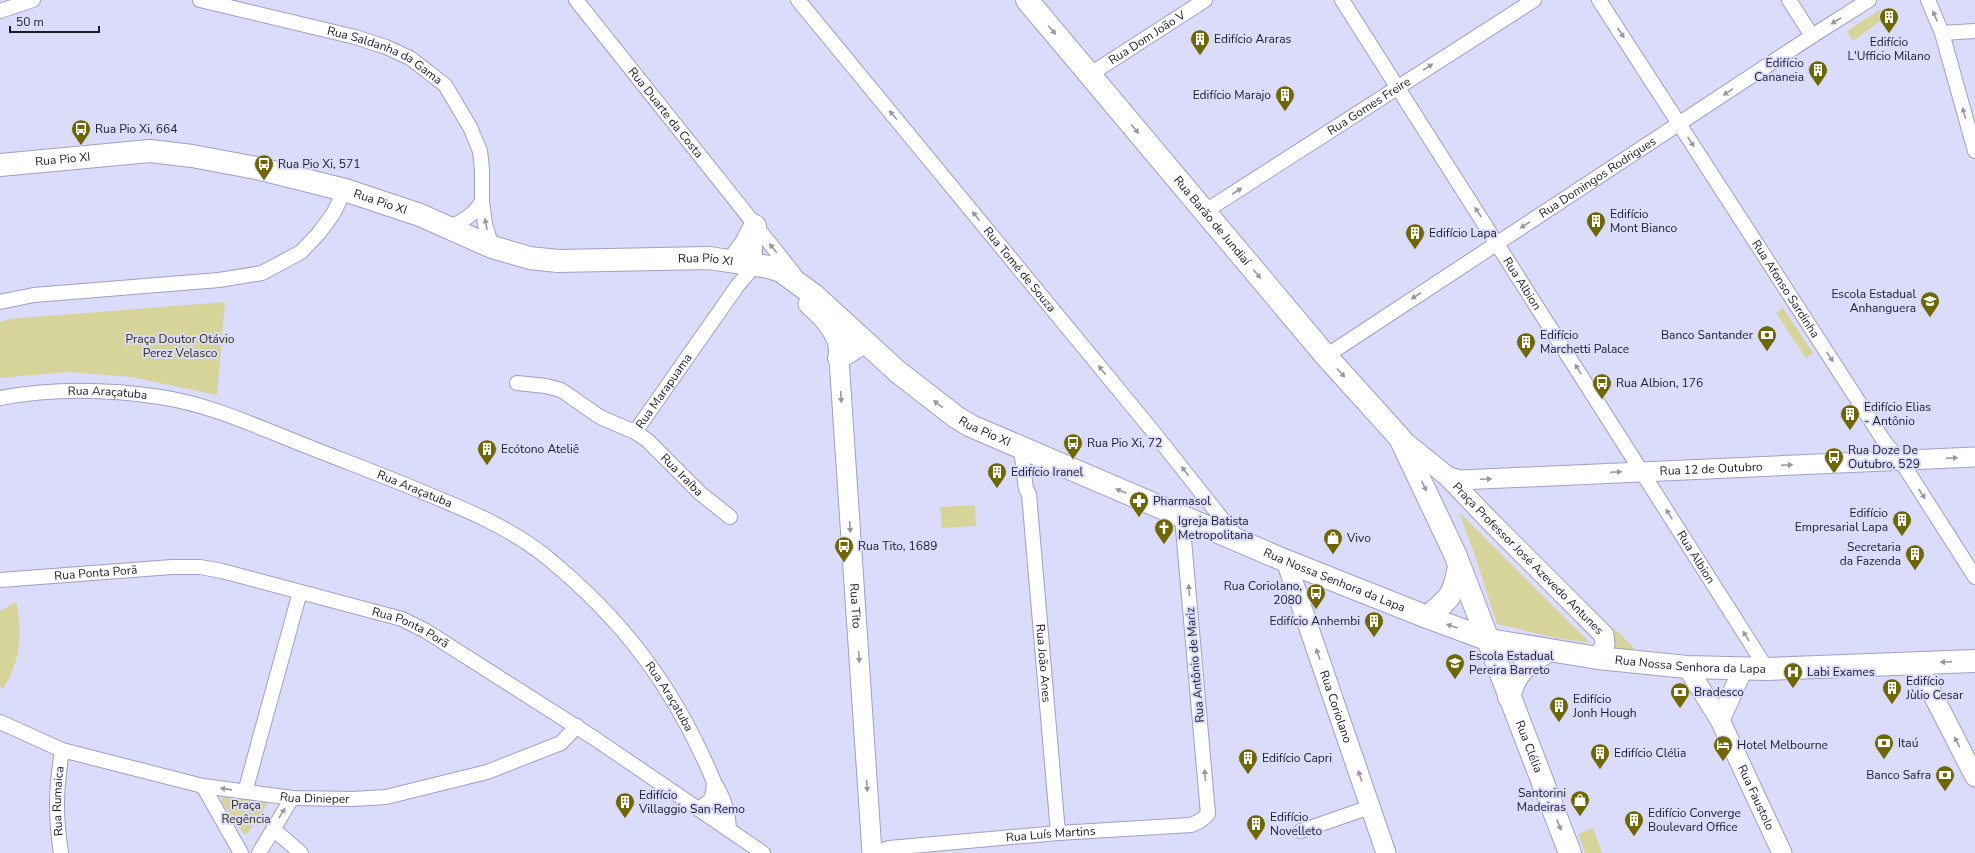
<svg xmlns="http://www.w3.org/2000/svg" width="1975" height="853" font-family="'Nunito Sans',sans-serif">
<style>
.green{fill:#d7d49a}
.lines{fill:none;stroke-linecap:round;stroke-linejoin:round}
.street-casing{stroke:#a0a0c6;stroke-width:16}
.secondary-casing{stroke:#a0a0c6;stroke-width:21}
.primary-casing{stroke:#a0a0c6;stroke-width:24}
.street{stroke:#fff;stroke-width:14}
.secondary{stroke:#fff;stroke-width:19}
.primary{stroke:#fff;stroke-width:22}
.oneway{fill:#98989f}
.labels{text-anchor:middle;stroke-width:4;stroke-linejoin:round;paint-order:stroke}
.street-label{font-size:12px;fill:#1b1b29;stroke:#dbdbfc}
.poi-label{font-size:12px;fill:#1b1b29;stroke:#dbdbfc;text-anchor:start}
.park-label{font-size:12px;fill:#322f0b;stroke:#dbdbfc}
</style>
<rect width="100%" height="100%" fill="#dbdbfc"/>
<!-- green -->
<path class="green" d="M1881,9L1885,17L1853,41L1847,31Z
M225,302L217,395L132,377L69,372L0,378V322L9,319Z
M1783,308L1813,353L1806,358L1776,313Z
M975,505L976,526L942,528L940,507Z
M1459,512L1590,643L1552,637L1497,624L1474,553Z
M16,602C23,635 21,659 3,689L0,686V611Z
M1613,627L1634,648V653L1611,652Z
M225,796L267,802L266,806L246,835L243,833L221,801L222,798Z
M1593,828L1602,853H1585L1578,834Z"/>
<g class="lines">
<!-- street casing -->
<g class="street-casing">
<g id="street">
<path id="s1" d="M200,0L355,37L386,47L410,58L445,85L470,127L480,151L482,169V201L485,224L492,247"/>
<path id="s2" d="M576,0L795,275"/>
<path id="s3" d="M798,0L1151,429L1238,539"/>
<path id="s4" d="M1342,0L1767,669"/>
<path id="s5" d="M1599,0L1886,444L1901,461L1975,577"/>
<path d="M1789,0L1812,36"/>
<path d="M1928,0L1942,33L1975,151"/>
<path d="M0,11L33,0"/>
<path d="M1942,33L1975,31"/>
<path id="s6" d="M1089,75L1205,0"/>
<path id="s7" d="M1204,212L1534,0"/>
<path d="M451,227C464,220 475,214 482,201"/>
<path d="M0,302L34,295L219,280L262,273L301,252L319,233L333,214L345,190"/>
<path id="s8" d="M1326,356L1812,36L1869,0"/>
<path id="s9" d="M517,383L546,386L561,390L600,417L635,432L647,440L700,493L730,517"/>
<path id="s10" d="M0,398C53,388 107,389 160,397C209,404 258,427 304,445C344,461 385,476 425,493C467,510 508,527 544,555C623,619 675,688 714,782"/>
<path id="s11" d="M635,432L738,285L755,265V231"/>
<path id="s12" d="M1021,449L1026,489L1029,494L1058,833"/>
<path id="s13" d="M0,580L172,567H200L222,571L402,619L426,631L594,738L763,853"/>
<path id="s14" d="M0,722L62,750L203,786L292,798L353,799L386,797L487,772L561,743L577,726"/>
<path d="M203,786L241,853"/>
<path d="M245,792L300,592"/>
<path d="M698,809C713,800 713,798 714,782C724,799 728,809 729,830"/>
<path d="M273,829L301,853"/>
<path d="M1301,831L1370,807"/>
<path id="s15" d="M61,853C55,813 56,790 62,750"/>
<path d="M259,853L292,798"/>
<path id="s16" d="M873,853L889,848L1058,833L1191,825L1200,821L1208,814L1182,517"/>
</g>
</g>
<!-- secondary casing -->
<g class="secondary-casing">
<g id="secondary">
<path id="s17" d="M808,304C821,316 832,326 838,344L872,853"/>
<path id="s18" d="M1400,438L1447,476L1489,520L1604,635L1605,644L1598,658"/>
<path id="s19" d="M1447,476L1460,480L1975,457"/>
<path id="s20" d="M1286,561L1386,853"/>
<path d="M1917,664L1975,777"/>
<path id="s21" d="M1687,667L1720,720L1782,853"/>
<path d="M1720,720L1743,669"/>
</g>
</g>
<!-- primary casing -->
<g class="primary-casing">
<g id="primary">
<path id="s22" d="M1027,0L1326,356L1400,438L1455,554L1570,853"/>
<path id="s23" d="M0,165L150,151L192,156L256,168L345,190L420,215L492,247L530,258L558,261L709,258L769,267L781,271L815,296L898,372L956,417L971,426L1286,561L1427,617L1489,640L1598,658L1687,667L1767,669L1975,661"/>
<path d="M734,260L745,245L755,226"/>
<path d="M839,358L864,342"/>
<path d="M1427,617C1450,599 1454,595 1459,566"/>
<path d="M1509,697C1516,671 1526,664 1548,651"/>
</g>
</g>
<!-- street -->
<use href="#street" class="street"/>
<!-- secondary -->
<use href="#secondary" class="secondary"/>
<!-- primary -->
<use href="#primary" class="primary"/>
</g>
<!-- one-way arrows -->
<defs><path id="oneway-solid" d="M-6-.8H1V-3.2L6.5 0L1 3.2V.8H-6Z"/></defs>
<g class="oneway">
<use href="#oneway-solid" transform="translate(1935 16) rotate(-113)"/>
<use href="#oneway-solid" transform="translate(1836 21) rotate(148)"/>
<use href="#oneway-solid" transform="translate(1052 30) rotate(50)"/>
<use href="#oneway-solid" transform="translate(1621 33) rotate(57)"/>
<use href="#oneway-solid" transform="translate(1428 67) rotate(-33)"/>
<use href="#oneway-solid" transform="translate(1728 92) rotate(146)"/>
<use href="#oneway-solid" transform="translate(1964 113) rotate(-105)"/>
<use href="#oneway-solid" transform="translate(893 115) rotate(-130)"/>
<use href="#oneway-solid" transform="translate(1135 129) rotate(50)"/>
<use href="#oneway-solid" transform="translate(1691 142) rotate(57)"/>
<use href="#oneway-solid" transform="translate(1237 191) rotate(-33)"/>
<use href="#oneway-solid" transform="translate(1478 212) rotate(-123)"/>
<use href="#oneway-solid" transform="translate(976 216) rotate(-129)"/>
<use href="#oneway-solid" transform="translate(486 224) rotate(-101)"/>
<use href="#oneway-solid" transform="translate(1525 225) rotate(147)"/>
<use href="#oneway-solid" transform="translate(773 248) rotate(-129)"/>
<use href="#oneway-solid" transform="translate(1257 274) rotate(50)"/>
<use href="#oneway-solid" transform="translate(1416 296) rotate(147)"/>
<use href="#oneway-solid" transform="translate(1830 357) rotate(57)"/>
<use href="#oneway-solid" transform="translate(1578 369) rotate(-122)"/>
<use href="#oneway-solid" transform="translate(1102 370) rotate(-129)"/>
<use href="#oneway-solid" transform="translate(1341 373) rotate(48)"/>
<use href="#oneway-solid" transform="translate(841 397) rotate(87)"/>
<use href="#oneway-solid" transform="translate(938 404) rotate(-142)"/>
<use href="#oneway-solid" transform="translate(1952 458) rotate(-3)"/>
<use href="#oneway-solid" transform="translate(1787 465) rotate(-2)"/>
<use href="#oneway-solid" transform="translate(1185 471) rotate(-128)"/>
<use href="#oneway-solid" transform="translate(1616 472) rotate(-3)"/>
<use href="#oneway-solid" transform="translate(1486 479) rotate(-3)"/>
<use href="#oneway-solid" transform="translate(1424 486) rotate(64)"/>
<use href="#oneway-solid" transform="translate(1121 491) rotate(-157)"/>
<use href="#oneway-solid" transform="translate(1922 494) rotate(57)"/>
<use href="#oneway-solid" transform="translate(1669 514) rotate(-122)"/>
<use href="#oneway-solid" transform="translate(850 527) rotate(86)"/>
<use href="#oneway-solid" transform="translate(1189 590) rotate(-95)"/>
<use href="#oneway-solid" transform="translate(1452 626) rotate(-161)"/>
<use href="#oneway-solid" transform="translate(1746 636) rotate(-122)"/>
<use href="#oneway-solid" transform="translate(1318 654) rotate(-109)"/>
<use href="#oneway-solid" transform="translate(859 657) rotate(86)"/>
<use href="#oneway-solid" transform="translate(1946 662) rotate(177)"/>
<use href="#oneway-solid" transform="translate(1957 742) rotate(-117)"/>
<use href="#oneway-solid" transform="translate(1205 775) rotate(-95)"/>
<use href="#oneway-solid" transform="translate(1360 776) rotate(-109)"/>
<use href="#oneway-solid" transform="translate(867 786) rotate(86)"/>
<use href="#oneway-solid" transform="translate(226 789) rotate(-172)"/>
<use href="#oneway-solid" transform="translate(282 813) rotate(-58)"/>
<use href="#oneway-solid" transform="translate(1559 825) rotate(69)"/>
</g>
<!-- icons -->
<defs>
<g id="building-pin" transform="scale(1)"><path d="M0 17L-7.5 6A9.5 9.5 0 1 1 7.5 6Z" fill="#6f6700" stroke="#dbdbfc"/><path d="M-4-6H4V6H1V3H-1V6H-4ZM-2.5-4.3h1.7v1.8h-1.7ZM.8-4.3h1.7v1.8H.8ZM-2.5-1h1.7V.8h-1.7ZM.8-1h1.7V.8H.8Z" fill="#fff"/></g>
<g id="bus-pin" transform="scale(1)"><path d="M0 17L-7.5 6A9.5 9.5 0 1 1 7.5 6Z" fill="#6f6700" stroke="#dbdbfc"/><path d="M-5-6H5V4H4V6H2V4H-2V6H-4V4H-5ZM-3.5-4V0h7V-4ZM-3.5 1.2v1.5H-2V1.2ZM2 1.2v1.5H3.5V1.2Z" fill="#fff"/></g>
<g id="school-pin" transform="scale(1)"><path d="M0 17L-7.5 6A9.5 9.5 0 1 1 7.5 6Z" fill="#6f6700" stroke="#dbdbfc"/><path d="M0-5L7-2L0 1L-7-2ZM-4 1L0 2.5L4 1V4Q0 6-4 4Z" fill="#fff"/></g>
<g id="bank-pin" transform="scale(1)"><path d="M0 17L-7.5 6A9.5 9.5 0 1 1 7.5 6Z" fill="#6f6700" stroke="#dbdbfc"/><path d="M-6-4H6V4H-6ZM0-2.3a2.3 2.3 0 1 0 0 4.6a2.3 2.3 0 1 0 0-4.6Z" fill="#fff"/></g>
<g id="pharmacy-pin" transform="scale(1)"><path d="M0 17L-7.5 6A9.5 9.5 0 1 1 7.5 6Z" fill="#6f6700" stroke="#dbdbfc"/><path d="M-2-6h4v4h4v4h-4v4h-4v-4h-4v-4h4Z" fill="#fff"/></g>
<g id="church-pin" transform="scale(1)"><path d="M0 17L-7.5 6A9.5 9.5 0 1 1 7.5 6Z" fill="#6f6700" stroke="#dbdbfc"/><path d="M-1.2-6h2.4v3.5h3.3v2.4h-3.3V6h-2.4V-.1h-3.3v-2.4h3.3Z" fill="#fff"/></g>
<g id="shop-pin" transform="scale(1)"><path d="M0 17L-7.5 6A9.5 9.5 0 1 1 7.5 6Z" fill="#6f6700" stroke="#dbdbfc"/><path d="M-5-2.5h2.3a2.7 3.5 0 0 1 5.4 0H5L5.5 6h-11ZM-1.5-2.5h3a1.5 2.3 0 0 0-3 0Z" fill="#fff"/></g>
<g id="hospital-pin" transform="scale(1)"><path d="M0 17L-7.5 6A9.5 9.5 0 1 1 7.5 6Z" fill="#6f6700" stroke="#dbdbfc"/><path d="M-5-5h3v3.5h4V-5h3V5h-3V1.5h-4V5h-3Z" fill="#fff"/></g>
<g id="hotel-pin" transform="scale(1)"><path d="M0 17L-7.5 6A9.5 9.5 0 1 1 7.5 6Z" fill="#6f6700" stroke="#dbdbfc"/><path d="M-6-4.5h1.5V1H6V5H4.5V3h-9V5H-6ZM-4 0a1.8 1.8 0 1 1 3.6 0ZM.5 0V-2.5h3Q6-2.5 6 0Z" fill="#fff"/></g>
</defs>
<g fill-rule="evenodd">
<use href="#building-pin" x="1889" y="17"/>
<use href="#building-pin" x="1200" y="39"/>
<use href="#building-pin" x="1818" y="70"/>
<use href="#building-pin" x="1285" y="95"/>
<use href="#bus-pin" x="81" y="129"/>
<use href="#bus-pin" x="264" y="164"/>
<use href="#building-pin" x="1596" y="221"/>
<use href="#building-pin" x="1415" y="233"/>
<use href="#school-pin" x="1930" y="301"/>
<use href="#bank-pin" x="1767" y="335"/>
<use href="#building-pin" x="1526" y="342"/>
<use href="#bus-pin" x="1602" y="383"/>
<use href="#building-pin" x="1850" y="414"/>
<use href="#bus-pin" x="1073" y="443"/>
<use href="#building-pin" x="487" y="449"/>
<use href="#bus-pin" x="1834" y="457"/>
<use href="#building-pin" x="997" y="472"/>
<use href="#pharmacy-pin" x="1139" y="501"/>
<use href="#building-pin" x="1902" y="520"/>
<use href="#church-pin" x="1164" y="528"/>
<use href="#shop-pin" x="1333" y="538"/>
<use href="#bus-pin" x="844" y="546"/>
<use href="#building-pin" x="1915" y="554"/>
<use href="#bus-pin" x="1316" y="593"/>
<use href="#building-pin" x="1374" y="621"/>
<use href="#school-pin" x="1455" y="663"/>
<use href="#hospital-pin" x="1793" y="672"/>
<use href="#building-pin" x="1892" y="688"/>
<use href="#bank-pin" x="1680" y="692"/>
<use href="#building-pin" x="1559" y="706"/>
<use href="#bank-pin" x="1884" y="743"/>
<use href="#hotel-pin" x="1723" y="745"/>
<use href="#building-pin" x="1600" y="753"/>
<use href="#building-pin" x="1248" y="758"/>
<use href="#bank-pin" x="1945" y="775"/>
<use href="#shop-pin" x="1580" y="800"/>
<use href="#building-pin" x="625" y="802"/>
<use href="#building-pin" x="1634" y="820"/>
<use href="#building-pin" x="1256" y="824"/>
</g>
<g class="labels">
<!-- street labels -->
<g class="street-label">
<text dy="4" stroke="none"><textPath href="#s6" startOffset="69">Rua Dom João V</textPath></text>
<text dy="4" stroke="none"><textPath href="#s1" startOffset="194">Rua Saldanha da Gama</textPath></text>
<text dy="4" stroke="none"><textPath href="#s7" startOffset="196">Rua Gomes Freire</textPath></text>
<text dy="4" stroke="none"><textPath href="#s2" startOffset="144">Rua Duarte da Costa</textPath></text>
<text dy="4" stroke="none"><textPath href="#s23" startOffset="63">Rua Pio XI</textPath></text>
<text dy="4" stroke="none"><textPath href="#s8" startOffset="325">Rua Domingos Rodrigues</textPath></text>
<text dy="4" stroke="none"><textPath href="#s23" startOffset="387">Rua Pio XI</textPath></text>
<text dy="4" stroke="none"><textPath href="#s22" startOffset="288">Rua Barão de Jundiaí</textPath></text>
<text dy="4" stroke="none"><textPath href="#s23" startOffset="723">Rua Pio XI</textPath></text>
<text dy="4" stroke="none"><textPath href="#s3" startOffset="349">Rua Tomé de Souza</textPath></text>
<text dy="4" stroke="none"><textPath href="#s4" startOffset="336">Rua Albion</textPath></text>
<text dy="4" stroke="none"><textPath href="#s5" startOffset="344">Rua Afonso Sardinha</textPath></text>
<text dy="4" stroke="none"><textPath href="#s11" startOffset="50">Rua Marapuama</textPath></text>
<text dy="4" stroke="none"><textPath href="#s10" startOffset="108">Rua Araçatuba</textPath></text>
<text dy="4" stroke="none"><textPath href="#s23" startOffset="1060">Rua Pio XI</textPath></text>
<text dy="4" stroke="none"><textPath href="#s19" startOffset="265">Rua 12 de Outubro</textPath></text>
<text dy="4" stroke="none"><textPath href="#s9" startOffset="194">Rua Iraíba</textPath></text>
<text dy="4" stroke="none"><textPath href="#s10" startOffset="432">Rua Araçatuba</textPath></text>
<text dy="4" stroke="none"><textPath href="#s4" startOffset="660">Rua Albion</textPath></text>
<text dy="4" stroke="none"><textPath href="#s18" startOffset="176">Praça Professor José Azevedo Antunes</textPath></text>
<text dy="4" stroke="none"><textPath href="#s13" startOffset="96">Rua Ponta Porã</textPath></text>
<text dy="4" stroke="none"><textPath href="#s23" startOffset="1440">Rua Nossa Senhora da Lapa</textPath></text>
<text dy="4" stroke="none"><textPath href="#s17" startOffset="313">Rua Tito</textPath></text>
<text dy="4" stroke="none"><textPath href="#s13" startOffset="420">Rua Ponta Porã</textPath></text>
<text dy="4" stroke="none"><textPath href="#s12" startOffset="216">Rua João Anes</textPath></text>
<text dy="4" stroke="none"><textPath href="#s23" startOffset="1809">Rua Nossa Senhora da Lapa</textPath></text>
<text transform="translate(1195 665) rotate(-95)" y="4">Rua Antônio de Mariz</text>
<text dy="4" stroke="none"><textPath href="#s10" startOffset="768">Rua Araçatuba</textPath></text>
<text dy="4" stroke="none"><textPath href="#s20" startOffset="154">Rua Coriolano</textPath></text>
<text dy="4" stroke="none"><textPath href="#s22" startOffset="910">Rua Clélia</textPath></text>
<text dy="4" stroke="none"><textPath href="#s14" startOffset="326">Rua Dinieper</textPath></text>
<text dy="4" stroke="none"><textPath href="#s21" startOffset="148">Rua Faustolo</textPath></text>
<text dy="4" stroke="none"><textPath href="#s15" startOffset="52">Rua Rumaica</textPath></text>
<text dy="4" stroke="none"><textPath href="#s16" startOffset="179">Rua Luís Martins</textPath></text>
</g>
<!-- poi labels -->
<g class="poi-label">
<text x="1214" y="43">Edifício Araras</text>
<text x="1889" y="46" text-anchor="middle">Edifício<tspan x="1889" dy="14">L'Ufficio Milano</tspan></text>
<text x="1804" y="67" text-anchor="end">Edifício<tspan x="1804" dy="14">Cananeia</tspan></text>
<text x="1271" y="99" text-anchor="end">Edifício Marajo</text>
<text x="95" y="133">Rua Pio Xi, 664</text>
<text x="278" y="168">Rua Pio Xi, 571</text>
<text x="1610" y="218">Edifício<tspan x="1610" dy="14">Mont Bianco</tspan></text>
<text x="1429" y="237">Edifício Lapa</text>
<text x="1916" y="298" text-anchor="end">Escola Estadual<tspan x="1916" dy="14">Anhanguera</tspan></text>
<text x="1540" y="339">Edifício<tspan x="1540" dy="14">Marchetti Palace</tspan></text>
<text x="1753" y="339" text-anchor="end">Banco Santander</text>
<text x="1616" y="387">Rua Albion, 176</text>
<text x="1864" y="411">Edifício Elias<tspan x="1864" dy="14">- Antônio</tspan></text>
<text x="1087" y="447">Rua Pio Xi, 72</text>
<text x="501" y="453">Ecótono Ateliê</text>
<text x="1848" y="454">Rua Doze De<tspan x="1848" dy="14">Outubro, 529</tspan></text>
<text x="1011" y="476">Edifício Iranel</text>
<text x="1153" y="505">Pharmasol</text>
<text x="1888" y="517" text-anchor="end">Edifício<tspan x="1888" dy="14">Empresarial Lapa</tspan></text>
<text x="1178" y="525">Igreja Batista<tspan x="1178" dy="14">Metropolitana</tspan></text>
<text x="1347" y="542">Vivo</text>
<text x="858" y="550">Rua Tito, 1689</text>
<text x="1901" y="551" text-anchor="end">Secretaria<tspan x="1901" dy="14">da Fazenda</tspan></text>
<text x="1302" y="590" text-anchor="end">Rua Coriolano,<tspan x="1302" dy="14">2080</tspan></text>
<text x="1360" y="625" text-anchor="end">Edifício Anhembi</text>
<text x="1469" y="660">Escola Estadual<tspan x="1469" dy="14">Pereira Barreto</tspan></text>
<text x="1807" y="676">Labi Exames</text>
<text x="1906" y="685">Edifício<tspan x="1906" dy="14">Jùlio Cesar</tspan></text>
<text x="1694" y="696">Bradesco</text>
<text x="1573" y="703">Edifício<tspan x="1573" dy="14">Jonh Hough</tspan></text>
<text x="1898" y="747">Itaú</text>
<text x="1737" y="749">Hotel Melbourne</text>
<text x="1614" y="757">Edifício Clélia</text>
<text x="1262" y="762">Edifício Capri</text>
<text x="1931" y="779" text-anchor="end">Banco Safra</text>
<text x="1566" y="797" text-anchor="end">Santorini<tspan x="1566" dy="14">Madeiras</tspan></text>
<text x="639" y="799">Edifício<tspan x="639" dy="14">Villaggio San Remo</tspan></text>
<text x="1648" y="817">Edifício Converge<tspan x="1648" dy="14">Boulevard Office</tspan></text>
<text x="1270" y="821">Edifício<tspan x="1270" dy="14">Novelleto</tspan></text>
</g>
<!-- park labels -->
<g class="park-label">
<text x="180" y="343">Praça Doutor Otávio<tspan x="180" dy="14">Perez Velasco</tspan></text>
<text x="246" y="809">Praça<tspan x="246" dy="14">Regência</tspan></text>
</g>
</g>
<!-- scale -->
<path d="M10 26v6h89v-6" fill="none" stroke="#1b1b29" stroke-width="2"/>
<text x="16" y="26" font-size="12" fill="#1b1b29" stroke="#dbdbfc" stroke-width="3" paint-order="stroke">50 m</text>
</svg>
